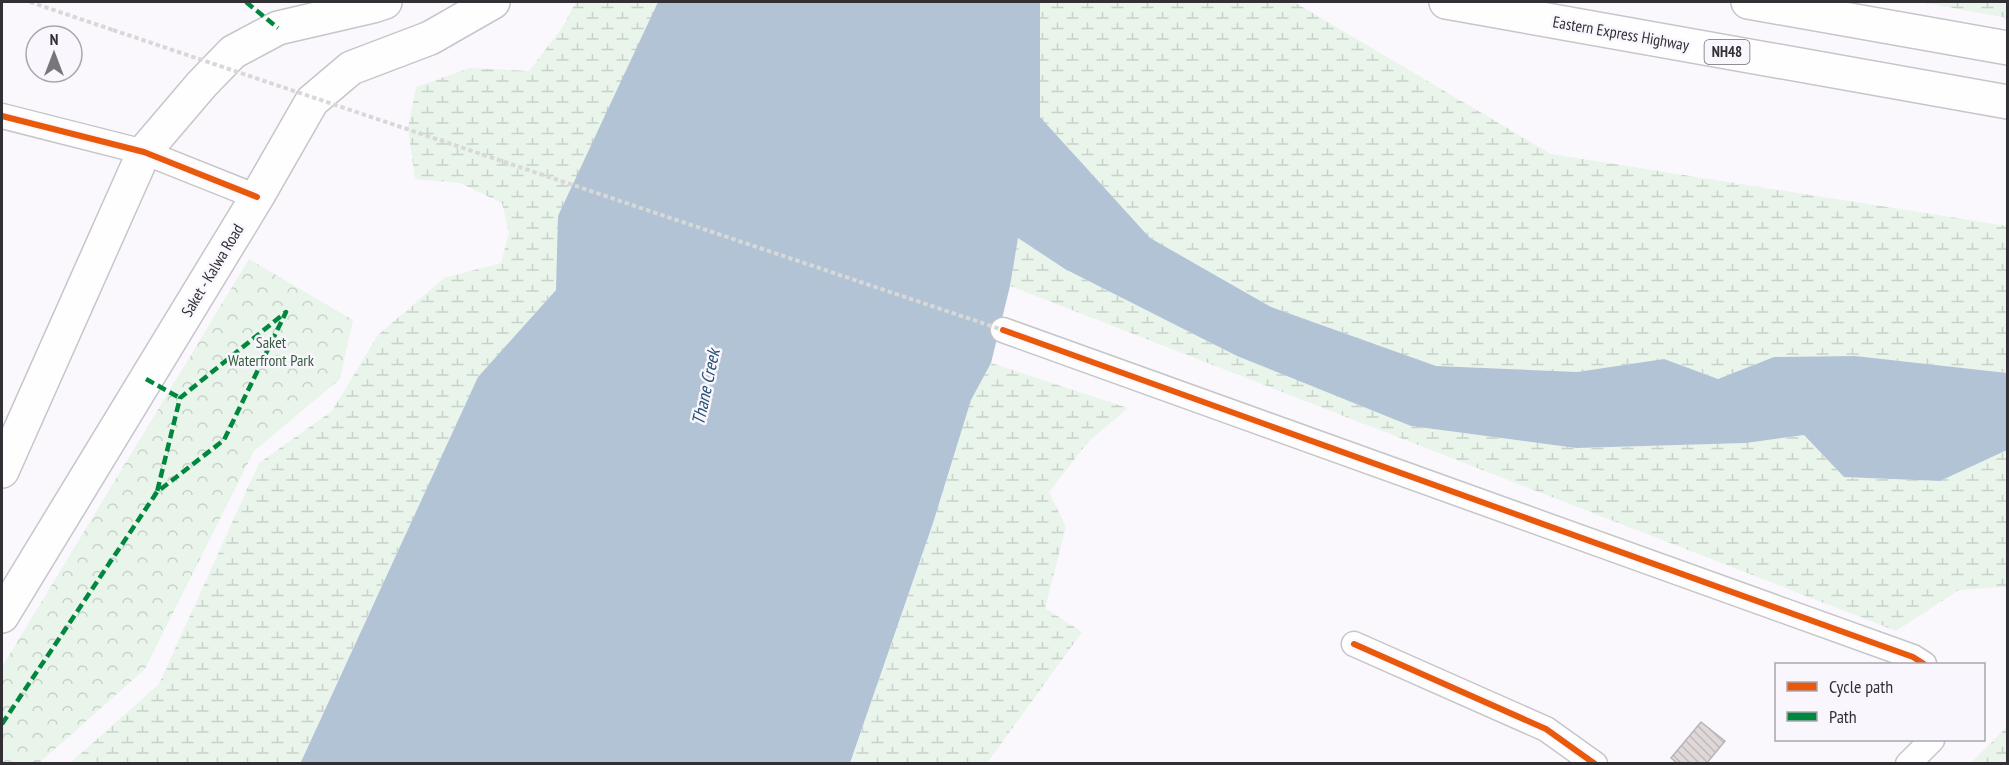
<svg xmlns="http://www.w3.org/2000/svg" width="2009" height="765" font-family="'PT Sans Narrow',sans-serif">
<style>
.wetland{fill:url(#wetland-marsh)}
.park{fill:url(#park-crowns)}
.water{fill:#b1c3d4}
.building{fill:url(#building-back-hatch);stroke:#b9b5b7;stroke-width:1.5}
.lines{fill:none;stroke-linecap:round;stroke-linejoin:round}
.minor-casing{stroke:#c6c5c9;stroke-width:27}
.secondary-casing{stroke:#c6c5c9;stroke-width:36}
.trunk-casing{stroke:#c6c5c9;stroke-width:36}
.path{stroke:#d9d8d9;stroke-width:4;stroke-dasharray:4.5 3;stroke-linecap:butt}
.minor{stroke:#fefeff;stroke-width:24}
.secondary{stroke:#fefeff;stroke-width:33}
.trunk{stroke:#fefeff;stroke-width:33}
.path-bridge{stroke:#d9d8d9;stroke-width:4;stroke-dasharray:4.5 3;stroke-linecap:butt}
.quiet{stroke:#00873e;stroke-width:4.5;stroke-dasharray:9 4.5;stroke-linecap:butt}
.cycleway-casing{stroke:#f9f6fe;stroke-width:10}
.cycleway{stroke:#e8590c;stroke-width:6}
.labels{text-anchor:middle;stroke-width:5;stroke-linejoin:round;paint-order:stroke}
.shield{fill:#f9f6fe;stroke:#6e6b71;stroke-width:1.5}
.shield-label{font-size:15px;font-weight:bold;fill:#323035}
.street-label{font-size:16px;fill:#323035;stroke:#f9f6fe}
.park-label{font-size:16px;fill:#335d3a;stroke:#f9f6fe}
.water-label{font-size:18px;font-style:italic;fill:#275274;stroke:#f9f6fe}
</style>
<defs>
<pattern id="wetland-marsh" width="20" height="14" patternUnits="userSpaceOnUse" patternTransform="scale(1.5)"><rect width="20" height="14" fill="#e9f4eb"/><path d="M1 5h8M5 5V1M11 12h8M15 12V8" fill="none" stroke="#c8d2ca"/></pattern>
<pattern id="park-crowns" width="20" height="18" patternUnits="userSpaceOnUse" patternTransform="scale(1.5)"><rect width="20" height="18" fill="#e9f4eb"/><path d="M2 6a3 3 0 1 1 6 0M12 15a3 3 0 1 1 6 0" fill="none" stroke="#c8d2ca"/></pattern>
<pattern id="building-back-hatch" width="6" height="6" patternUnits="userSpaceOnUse" patternTransform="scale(1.5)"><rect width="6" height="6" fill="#e0d8d8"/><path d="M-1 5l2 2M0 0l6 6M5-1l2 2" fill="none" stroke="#c1baba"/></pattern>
</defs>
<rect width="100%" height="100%" fill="#faf8fc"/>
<!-- wetland -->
<path class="wetland" d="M576,2H658L559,216L556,290L478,377L300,763L69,764L159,684L259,463L332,411L378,335L444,278L501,263L509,233L502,203L460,183L415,179L408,128L416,87L470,68L529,71L562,28Z
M1040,2H1294L1551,154L2007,226V373L1855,356L1774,357L1718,379L1664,359L1577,372L1436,366L1271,307L1150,238L1040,117Z
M1920,2H2007V18Z
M1018,238L1065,269L1237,356L1411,426L1576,448L1746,443L1804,435L1844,477L1940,481L2007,450V587L1959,590L1896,631L1010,286Z
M991,363L1128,408L1088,442L1049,492L1066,527L1045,608L1082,632L987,763L850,764L933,523L971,400Z
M2007,727V763H1971Z"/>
<!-- park -->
<path class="park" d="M249,259L353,320L340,379L254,451L145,669L39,763H2V667Z"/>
<!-- water -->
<path class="water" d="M658,2H1040V117L1150,238L1271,307L1436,366L1577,372L1664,359L1718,379L1774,357L1855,356L2007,373V450L1940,481L1844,477L1804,435L1746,443L1576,448L1411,426L1237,356L1065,269L1018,238L1010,286L991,363L971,400L933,523L850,763L300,764L478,377L556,290L558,216Z"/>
<!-- building -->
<path class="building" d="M1701,722L1725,741L1706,764H1678L1671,758Z"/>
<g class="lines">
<!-- minor casing -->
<g class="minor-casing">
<path id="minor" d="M2,116L144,152L257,197
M1003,330L1913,657L1924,664
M1354,644L1546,729L1595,764
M1908,764L1932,740"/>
</g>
<!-- secondary casing -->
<g class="secondary-casing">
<path id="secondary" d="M2,471L144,152L202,84L233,52L278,28L373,6L385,2
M2,616L257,197L312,101L351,68L430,38L493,2"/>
</g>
<!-- trunk casing -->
<g class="trunk-casing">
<path id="trunk" d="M1446,2L2008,102
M1748,2L2008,48"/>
</g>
<!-- path -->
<path class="path" d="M30,2L113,30"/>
<!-- minor -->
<use href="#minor" class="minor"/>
<!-- secondary -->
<use href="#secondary" class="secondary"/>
<!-- trunk -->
<use href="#trunk" class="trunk"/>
<!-- path-bridge -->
<path class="path-bridge" d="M113,30L1003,330"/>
<!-- quiet -->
<path class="quiet" d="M246,2L278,28
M146,379L180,398
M2,724L157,492L224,440L286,312L180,398L157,492"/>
<!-- cycleway casing -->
<g class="cycleway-casing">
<path id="cycleway" d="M2,116L144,152L257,197
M1003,330L1913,657L1924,664
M1354,644L1546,729L1595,764"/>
</g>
<!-- cycleway -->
<use href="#cycleway" class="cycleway"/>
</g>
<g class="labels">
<!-- shield labels -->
<rect class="shield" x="1704.5" y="40" width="45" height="24" rx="4.5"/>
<g class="shield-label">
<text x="1727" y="57">NH48</text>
</g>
<!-- street labels -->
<g class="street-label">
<text transform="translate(1621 33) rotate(10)" y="6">Eastern Express Highway</text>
<text transform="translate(212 270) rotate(-59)" y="6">Saket - Kalwa Road</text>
</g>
<!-- park labels -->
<g class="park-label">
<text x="271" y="348">Saket<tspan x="271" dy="18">Waterfront Park</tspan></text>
</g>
<!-- water labels -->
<g class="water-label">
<text transform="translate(706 387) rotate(-78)" y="6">Thane Creek</text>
</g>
</g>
<!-- border -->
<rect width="2009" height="765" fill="none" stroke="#323035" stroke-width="6"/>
<!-- legend -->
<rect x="1775" y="663" width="210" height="78" fill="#f9f6fe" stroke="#a9a7ae" stroke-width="1.5"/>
<rect x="1787" y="682" width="30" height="9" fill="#e8590c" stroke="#a9a7ae" stroke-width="1.5"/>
<text x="1829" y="693" font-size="18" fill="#323035">Cycle path</text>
<rect x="1787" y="712" width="30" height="9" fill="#00873e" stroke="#a9a7ae" stroke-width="1.5"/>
<text x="1829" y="723" font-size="18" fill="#323035">Path</text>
<!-- north arrow -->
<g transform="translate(54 54)"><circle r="28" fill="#f9f6fe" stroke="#a9a7ae" stroke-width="1.5"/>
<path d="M0-4.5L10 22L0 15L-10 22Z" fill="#78767b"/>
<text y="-9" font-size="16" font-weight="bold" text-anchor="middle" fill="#323035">N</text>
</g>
</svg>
